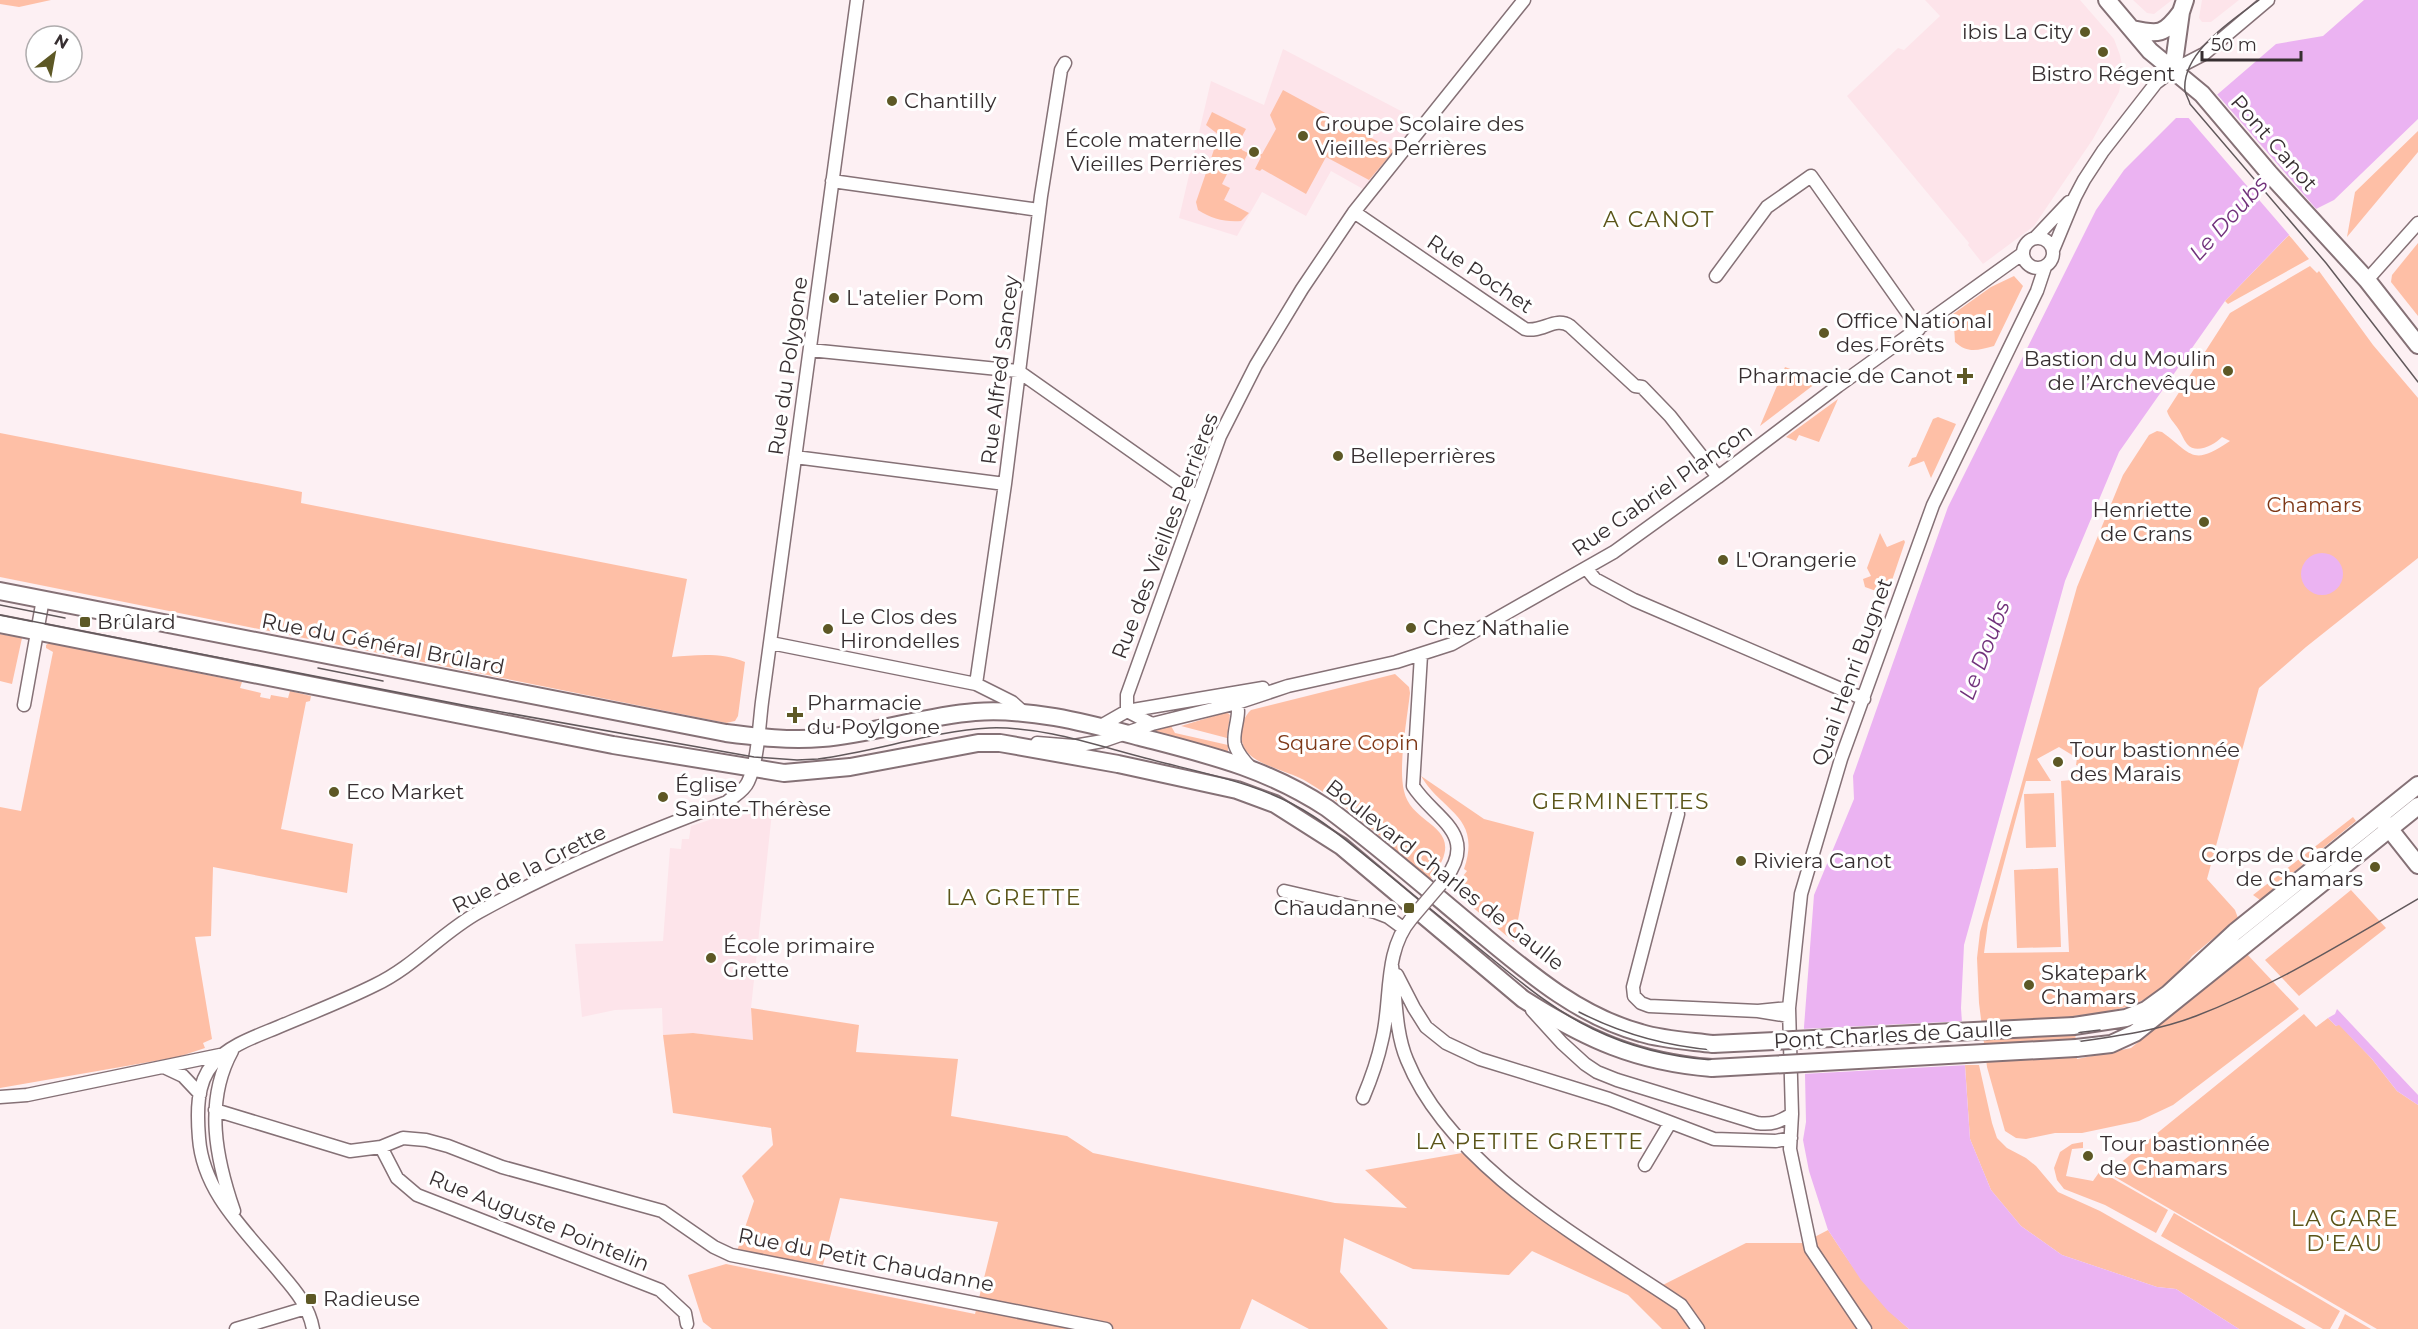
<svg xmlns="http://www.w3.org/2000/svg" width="2418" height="1329" font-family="Montserrat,sans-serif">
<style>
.built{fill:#fde4ea}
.green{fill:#febfa6;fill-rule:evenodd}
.water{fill:#ebb3f2}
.pier{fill:#fdf0f3}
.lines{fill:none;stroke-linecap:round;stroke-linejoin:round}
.minor-casing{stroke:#857176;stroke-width:15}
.secondary-casing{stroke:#857176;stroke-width:20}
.minor{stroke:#fff;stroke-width:12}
.secondary{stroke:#fff;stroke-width:16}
.tram{stroke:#62595c;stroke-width:1.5}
.minor-bridge-casing{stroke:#857176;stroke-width:15;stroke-linecap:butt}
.secondary-bridge-casing{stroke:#857176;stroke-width:20;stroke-linecap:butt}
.minor-bridge{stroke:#fff;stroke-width:12}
.secondary-bridge{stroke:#fff;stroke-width:16}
.poi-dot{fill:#5d5825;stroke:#fff;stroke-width:2}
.labels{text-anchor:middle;stroke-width:6;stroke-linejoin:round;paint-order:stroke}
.poi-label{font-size:21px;fill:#372f31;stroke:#fff;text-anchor:start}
.street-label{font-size:21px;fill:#372f31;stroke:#fff}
.park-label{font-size:21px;fill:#7e3817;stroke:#fff}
.water-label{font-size:22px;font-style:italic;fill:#72327c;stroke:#fff}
.neighbourhood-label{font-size:22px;letter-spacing:1.5px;fill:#5b5519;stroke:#fff}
</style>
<rect width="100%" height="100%" fill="#fdf0f3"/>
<!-- built -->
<path class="built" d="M1925,0H2080L2114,39L2120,55L2123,70L2119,92L2093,139L2034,226L1983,264L1968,245L1969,243L1847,96L1898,48L1904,50L1940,16Z
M2133,0H2172L2154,14L2147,13Z
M2202,0H2239L2211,22H2202L2199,18Z
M1283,49L1420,121L1363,189L1331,171L1306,216L1262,192L1237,236L1179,218L1211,81L1264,105Z
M764,802L766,806L773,803L751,1008L753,1040L693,1033L663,1035L662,1008L615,1010L582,1017L575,944L663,941L670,848L681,849L682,839H689L691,826Z"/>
<!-- green -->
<path class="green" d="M0,0H51L19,7L0,4Z
M1283,90L1388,147L1394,151L1369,180L1326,157L1306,194L1262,169L1260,171L1255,169L1261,157L1260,154H1262L1276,129L1270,115Z
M1212,112L1246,129L1239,142L1242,150L1248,153L1243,163L1234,160L1222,184L1230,188L1224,200L1249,213L1241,221C1224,222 1212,219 1198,210L1196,202L1219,135L1206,125Z
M2418,131V152L2347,237L2355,192Z
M2289,235L2309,259L2228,304L2225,301Z
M2418,243V316L2391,282L2392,275Z
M2310,266L2317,273L2319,271L2373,345L2418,398V558L2306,647L2259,688L2207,879L2235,910L2238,918L2192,956C2179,976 2150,1001 2126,1007C2109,1012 2091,1014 2074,1016L2077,1059L2131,1048L2246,953L2299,1009L2173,1105L2139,1121L2082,1133H2055L2026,1139L2016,1138L2005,1131L1987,1067L1979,1003L1977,958L1980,932L2077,587L2123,475L2149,435L2157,431L2162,432C2192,454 2192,467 2230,441L2222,437C2214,445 2196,455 2187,444C2183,439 2181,432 2177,427C2173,421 2169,418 2167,411L2230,313ZM2059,747L2077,758L2076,765L2079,766L2078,774L2074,773L2072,780L2061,781L2069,952L1984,953L1988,923L2026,781H2051L2037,759Z
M2014,276L2023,286L1994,346C1978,350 1968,354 1955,342L1954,326L1946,319L1991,287Z
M1785,367L1820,380L1760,426Z
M1838,399L1819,442L1799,435L1796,441L1786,437Z
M1938,417L1956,424L1931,478L1924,461L1908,467L1912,458L1916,457L1933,419Z
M0,433L302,492L301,503L687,579L672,657C695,655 723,652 745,662L738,716L735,721L726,723L0,577Z
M1880,533L1887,547L1904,540L1905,542L1887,595L1865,587L1863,579L1871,576L1867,568Z
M0,634L22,638L12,684L0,681Z
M49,643L242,682L240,688L261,693L260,697L270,699L271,695L288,698L290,691L311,696L310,701L306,702L281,829L353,844L347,893L213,867L211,936L195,937L212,1039L203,1043L205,1048L178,1057L0,1088V807L21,811L53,652L46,648V645Z
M1395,674L1409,687L1410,693C1407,720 1398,766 1404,791C1412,829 1473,824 1430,880C1390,845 1350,807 1304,780C1289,772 1262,766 1250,755C1237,744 1239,721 1251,710Z
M1227,712L1230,715L1227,738L1181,726Z
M1171,726L1175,733L1228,745V753L1156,735L1155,730Z
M1421,776L1484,819L1534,832L1514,942L1452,890L1467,871L1464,869C1482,816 1442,812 1421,776Z
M2054,793L2056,847L2026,848L2024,794Z
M2353,817L2356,821L2260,900L2253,895Z
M2058,868L2061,947L2017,948L2014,870Z
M2351,890L2386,928L2299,996L2265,960Z
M751,1008L859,1025L856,1052L958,1059L951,1116L1067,1136L1093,1153L1335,1203L1407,1208L1365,1170L1462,1153L1544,1221L1649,1292L1746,1243H1803L1828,1230C1853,1268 1874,1299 1909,1329H1662L1628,1295L1532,1251L1509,1275L1413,1269L1344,1238L1340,1272L1388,1329H1309L1252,1299L1240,1329H712L703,1322L688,1275L726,1264L975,1314L998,1222L840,1198L823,1265L737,1251L754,1201L742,1176L773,1145L771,1128L673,1113L663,1035L693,1033L753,1040Z
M2304,1014L2316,1027L2328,1018L2336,1026L2339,1024L2372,1059L2397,1091L2418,1105V1329H2377L2108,1173Z
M1965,1065H1979L1992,1123L1997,1138L2007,1148L2026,1158L2036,1166L2058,1192L2100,1211L2306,1329H2239L2176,1289L2157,1287L2062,1255L2021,1226L1991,1190L1970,1139Z
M2083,1142V1148L2072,1149L2066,1176L2093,1181L2100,1171L2168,1210L2156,1233L2105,1205L2064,1189L2057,1180L2054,1168L2060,1152L2072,1144Z
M2174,1213L2340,1311L2330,1329H2323L2161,1236Z
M2345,1314L2371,1329H2338Z"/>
<!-- water -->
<path class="water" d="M2364,0H2418V119L2334,200L2312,211L2225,301L2119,452L2065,581L1964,945L1961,1008L1970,1139L1991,1190L2021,1226L2062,1255L2157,1287L2176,1289L2239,1329H1909L1888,1311L1861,1280L1828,1230L1809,1171L1803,1140L1806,1122L1804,1027L1814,895L1854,799L1853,776L1948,507L2096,210L2124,170L2176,118H2190L2276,44L2323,36Z
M2301 574a21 21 0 1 1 42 0a21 21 0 1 1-42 0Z
M2337,1009L2418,1095V1105L2397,1091L2372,1059L2339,1025L2336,1026L2328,1018L2335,1014Z"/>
<!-- pier -->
<path class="pier" d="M2215,92L2318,211L2291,237L2186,115H2189Z
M1965,1021L1968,1065L1802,1074L1801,1029Z"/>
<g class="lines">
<!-- minor casing -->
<g class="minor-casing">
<path id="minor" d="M832,181L1039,210
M1354,212L1525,329C1542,333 1555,316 1570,326L1635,386L1642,387L1670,416L1718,477
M2023 253a15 15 0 1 1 30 0a15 15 0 1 1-30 0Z
M2035,238L2069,202
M2053,250L2075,197L2084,180L2103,151L2156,83L2173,70L2204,54L2268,0
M1716,276L1767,207L1811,176L1919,329
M2367,280L2418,223
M810,350L1018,371L1197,497
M795,457L1005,484
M1586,568L1595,579L1634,600L1864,699
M771,643L976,684L1012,702L1022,711
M1421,655L1413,786C1433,818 1479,833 1446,878
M976,684L1005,484L1041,196L1061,70L1065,63
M1233,699C1245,710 1231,730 1235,745C1238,754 1244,761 1251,768
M24,705L43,599
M1152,724L1127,711V695L1220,436L1256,365L1302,289L1354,212L1524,0
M1099,727L1127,711L1263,688
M1037,743L1074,746L1103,741L1152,724L1237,703L1288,686L1396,662L1452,644L1614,552L1718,477L1838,386L2022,254
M1678,814L1633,987L1634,996L1641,1003L1649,1006L1758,1011
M1284,891L1375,912L1388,917L1403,928
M1392,966C1396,996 1395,1032 1407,1060C1451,1168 1588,1242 1681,1305L1698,1329
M1397,975L1414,1008L1426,1027L1446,1043L1480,1059L1609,1099L1714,1139L1776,1141L1791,1138
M1532,1010L1562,1043L1585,1064L1597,1072L1617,1080L1757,1123C1772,1125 1779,1122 1792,1114
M1789,1016L1758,1011L1789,1008
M232,1051C204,1102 216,1159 234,1211
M166,1068L183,1076L200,1094
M0,1097L27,1095L220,1055
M1363,1098C1371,1079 1378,1059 1382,1040C1392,1001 1383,952 1411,919
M215,1110L350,1151L381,1147L403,1138L426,1140L448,1146L502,1167L662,1211L714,1247L731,1255L1106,1329
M381,1147L397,1178L417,1195L660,1290L685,1313L687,1324
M1645,1165L1670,1123
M236,1329L306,1308
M313,1329C309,1307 296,1291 282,1275C248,1233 203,1194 199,1138C197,1114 196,1083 213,1064C228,1046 254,1037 276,1028C309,1014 343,1001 375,985C415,966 441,933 479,912C558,868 642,834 727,802C734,796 744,791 748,782C758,761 759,726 762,702L857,0
M1865,1329L1811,1249L1790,1149L1792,1114L1789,1008L1801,894L1841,759L1933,505L2037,291L2045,267"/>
</g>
<!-- secondary casing -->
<g class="secondary-casing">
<path id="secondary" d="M2107,0L2150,51L2202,94L2269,173L2367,280L2418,345
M2132,29C2159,35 2164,35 2181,12
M2173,70L2181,12L2185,0
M0,591L726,733C758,737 790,741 822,738C873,734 923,716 975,712C1031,708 1086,723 1140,737C1209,755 1266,768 1327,808C1377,845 1424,886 1472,926C1523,968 1575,1015 1641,1033C1664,1040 1689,1041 1713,1044
M0,624L613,745L784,773L850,767L978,743H1000L1118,764L1237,790L1275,804L1341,846L1523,999C1586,1039 1636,1062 1712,1068
M2384,822L2418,865
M2074,1026L2126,1018L2146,1010L2168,994L2235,932L2418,785
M2076,1048L2111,1044L2135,1033L2418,806"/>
</g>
<!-- minor -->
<use href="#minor" class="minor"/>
<!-- secondary -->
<use href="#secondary" class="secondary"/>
<!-- tram -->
<path class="tram" d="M2259,0C2233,20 2181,52 2185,91C2186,95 2189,100 2190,104L2326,263L2418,382
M0,605L65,618
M0,615L468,706L754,757L797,760L818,759C874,752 934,731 989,728C1041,726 1095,745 1145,758C1201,773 1263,783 1313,816C1338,832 1360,852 1383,870C1419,900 1455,929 1491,958C1523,984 1555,1011 1593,1029C1630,1047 1671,1057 1712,1060L2076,1042C2116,1036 2157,1031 2196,1016C2274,986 2346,941 2418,899
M318,668L383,681
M1579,1012C1622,1034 1665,1046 1713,1050L2075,1033L2100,1030"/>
<!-- minor-bridge casing -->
<g class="minor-bridge-casing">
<path id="minor-bridge" d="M1411,919L1446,878"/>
</g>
<!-- secondary-bridge casing -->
<g class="secondary-bridge-casing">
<path id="secondary-bridge" d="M1713,1044L2074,1026
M1712,1068L2076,1048"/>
</g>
<!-- minor-bridge -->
<use href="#minor-bridge" class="minor-bridge"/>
<!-- secondary-bridge -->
<use href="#secondary-bridge" class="secondary-bridge"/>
</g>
<!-- markers -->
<g class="poi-dot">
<circle cx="2085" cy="32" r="6"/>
<circle cx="2103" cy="52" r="6"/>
<circle cx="892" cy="101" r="6"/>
<circle cx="1303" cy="136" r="6"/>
<circle cx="1254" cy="152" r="6"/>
<circle cx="834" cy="298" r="6"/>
<circle cx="1824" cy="333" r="6"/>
<circle cx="2228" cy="371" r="6"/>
<path d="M1962 367h6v6h6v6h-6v6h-6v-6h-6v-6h6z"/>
<circle cx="1338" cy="456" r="6"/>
<circle cx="2204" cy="522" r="6"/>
<circle cx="1723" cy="560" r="6"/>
<rect x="79" y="616" width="12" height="12" rx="3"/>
<circle cx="1411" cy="628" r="6"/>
<circle cx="828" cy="629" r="6"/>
<path d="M792 706h6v6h6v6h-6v6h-6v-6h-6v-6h6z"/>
<circle cx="2058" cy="762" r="6"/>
<circle cx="334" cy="792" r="6"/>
<circle cx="663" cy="797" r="6"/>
<circle cx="1741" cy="861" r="6"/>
<circle cx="2375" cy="867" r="6"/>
<rect x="1403" y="902" width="12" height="12" rx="3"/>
<circle cx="711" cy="958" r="6"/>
<circle cx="2029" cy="985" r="6"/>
<circle cx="2088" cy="1156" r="6"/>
<rect x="305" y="1293" width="12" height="12" rx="3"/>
</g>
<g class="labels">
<!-- poi labels -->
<g class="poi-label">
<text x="2073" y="39" text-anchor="end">ibis La City</text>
<text x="2103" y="81" text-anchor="middle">Bistro Régent</text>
<text x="904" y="108">Chantilly</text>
<text x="1315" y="131">Groupe Scolaire des<tspan x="1315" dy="24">Vieilles Perrières</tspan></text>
<text x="1242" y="147" text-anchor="end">École maternelle<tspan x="1242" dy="24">Vieilles Perrières</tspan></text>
<text x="846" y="305">L'atelier Pom</text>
<text x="1836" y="328">Office National<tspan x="1836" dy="24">des Forêts</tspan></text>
<text x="2216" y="366" text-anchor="end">Bastion du Moulin<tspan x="2216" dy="24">de l’Archevêque</tspan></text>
<text x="1953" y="383" text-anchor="end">Pharmacie de Canot</text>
<text x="1350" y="463">Belleperrières</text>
<text x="2192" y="517" text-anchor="end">Henriette<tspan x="2192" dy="24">de Crans</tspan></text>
<text x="1735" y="567">L'Orangerie</text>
<text x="840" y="624">Le Clos des<tspan x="840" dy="24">Hirondelles</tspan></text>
<text x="97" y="629">Brûlard</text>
<text x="1423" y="635">Chez Nathalie</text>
<text x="807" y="710">Pharmacie<tspan x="807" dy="24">du Poylgone</tspan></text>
<text x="2070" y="757">Tour bastionnée<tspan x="2070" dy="24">des Marais</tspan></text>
<text x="675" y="792">Église<tspan x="675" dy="24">Sainte-Thérèse</tspan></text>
<text x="346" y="799">Eco Market</text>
<text x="2363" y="862" text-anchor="end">Corps de Garde<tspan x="2363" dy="24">de Chamars</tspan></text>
<text x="1753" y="868">Riviera Canot</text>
<text x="1397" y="915" text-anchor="end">Chaudanne</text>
<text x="723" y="953">École primaire<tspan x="723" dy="24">Grette</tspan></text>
<text x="2041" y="980">Skatepark<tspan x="2041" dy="24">Chamars</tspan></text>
<text x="2100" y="1151">Tour bastionnée<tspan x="2100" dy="24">de Chamars</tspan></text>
<text x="323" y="1306">Radieuse</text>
</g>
<!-- street labels -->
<g class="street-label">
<text transform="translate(2274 143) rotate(49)" y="7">Pont Canot</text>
<text transform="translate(1480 274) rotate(34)" y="7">Rue Pochet</text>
<text transform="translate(788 366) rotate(-82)" y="7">Rue du Polygone</text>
<text transform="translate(1000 370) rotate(-83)" y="7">Rue Alfred Sancey</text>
<text transform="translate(1662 490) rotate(-35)" y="7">Rue Gabriel Plançon</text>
<text transform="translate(1165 536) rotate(-69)" y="7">Rue des Vieilles Perrières</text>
<text transform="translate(383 644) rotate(11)" y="7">Rue du Général Brûlard</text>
<text transform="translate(1852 672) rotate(-70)" y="7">Quai Henri Bugnet</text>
<text transform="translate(529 869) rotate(-27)" y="7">Rue de la Grette</text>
<text transform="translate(1445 875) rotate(38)" y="7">Boulevard Charles de Gaulle</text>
<text transform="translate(1893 1035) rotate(-3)" y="7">Pont Charles de Gaulle</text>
<text transform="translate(539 1221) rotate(22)" y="7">Rue Auguste Pointelin</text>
<text transform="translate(866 1260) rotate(11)" y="7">Rue du Petit Chaudanne</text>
</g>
<!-- park labels -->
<g class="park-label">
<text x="2314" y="512">Chamars</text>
<text x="1348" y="750">Square Copin</text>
</g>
<!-- water labels -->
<g class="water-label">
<text transform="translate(2228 218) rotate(-48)" y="8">Le Doubs</text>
<text transform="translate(1984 650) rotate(-69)" y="8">Le Doubs</text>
</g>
<!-- neighbourhood labels -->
<g class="neighbourhood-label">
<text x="1659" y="227">A CANOT</text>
<text x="1621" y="809">GERMINETTES</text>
<text x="1014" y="905">LA GRETTE</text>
<text x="1530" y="1149">LA PETITE GRETTE</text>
<text x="2345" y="1226">LA GARE<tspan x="2345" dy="25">D'EAU</tspan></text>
</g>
</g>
<!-- north arrow -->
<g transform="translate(54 54) rotate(31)"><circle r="28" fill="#ffffff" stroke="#afacad" stroke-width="1.5"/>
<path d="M0-4.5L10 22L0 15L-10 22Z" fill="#5d5825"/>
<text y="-9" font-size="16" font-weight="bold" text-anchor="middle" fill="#372f31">N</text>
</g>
<!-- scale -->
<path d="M2202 51v9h99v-9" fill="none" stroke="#372f31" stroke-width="3"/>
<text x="2211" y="51" font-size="18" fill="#372f31" stroke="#ffffff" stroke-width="4.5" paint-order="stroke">50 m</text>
</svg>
